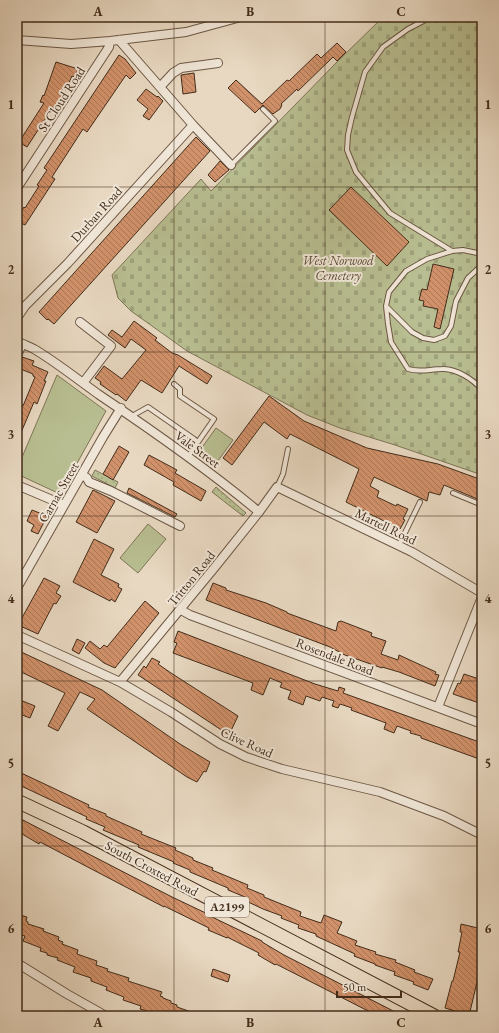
<svg xmlns="http://www.w3.org/2000/svg" width="499" height="1033" font-family="'EB Garamond',serif">
<style>
.grass{fill:url(#grass-dots);stroke:#7e7556}
.cemetery{fill:url(#cemetery-stones);stroke:#7e7556}
.park{fill:#b8be91;stroke:#7e7556}
.building{fill:url(#building-back-hatch);stroke:#432c1a}
.lines{fill:none;stroke-linecap:round;stroke-linejoin:round}
.service-casing{stroke:#6c5744;stroke-width:6}
.minor-casing{stroke:#6c5744;stroke-width:10}
.primary-casing{stroke:#432c1a;stroke-width:15}
.service{stroke:#f0e6d7;stroke-width:4}
.minor{stroke:#f0e6d7;stroke-width:8}
.primary{stroke:#e8d8c1;stroke-width:13}
.grid{fill:none;stroke:#432c1a;stroke-width:1;stroke-opacity:0.55}
.labels{text-anchor:middle;stroke-width:4;stroke-linejoin:round;paint-order:stroke}
.shield{fill:#f0e6d7;stroke:#776453;stroke-width:1}
.shield-label{font-size:12px;font-weight:bold;fill:#432c1a}
.street-label{font-size:13px;fill:#432c1a;stroke:#f0e6d7}
.park-label{font-size:13px;font-style:italic;fill:#5a4932;stroke:#f0e6d7}
.neatline{fill:none;stroke:#432c1a;stroke-width:1.5}
.grid-label{font-size:13px;text-anchor:middle;font-weight:bold;fill:#432c1a}
</style>
<defs>
<pattern id="grass-dots" width="8" height="8" patternUnits="userSpaceOnUse"><rect width="8" height="8" fill="#b8be91"/><path d="M2 2h.1M6 6h.1" fill="none" stroke="#9fa37c" stroke-width="1.8" stroke-linecap="round"/></pattern>
<pattern id="cemetery-stones" width="16" height="16" patternUnits="userSpaceOnUse"><rect width="16" height="16" fill="#b8be91"/><path d="M2 7V4a2 2 0 0 1 4 0v3zM10 15v-3a2 2 0 0 1 4 0v3z" fill="#9fa37c"/></pattern>
<pattern id="building-back-hatch" width="6" height="6" patternUnits="userSpaceOnUse"><rect width="6" height="6" fill="#d1916a"/><path d="M-1 5l2 2M0 0l6 6M5-1l2 2" fill="none" stroke="#ab7756"/></pattern>
</defs>
<rect width="100%" height="100%" fill="#e8d8c1"/>
<filter id="stains"><feTurbulence type="fractalNoise" baseFrequency=".005" numOctaves="4"/><feColorMatrix values="0 0 0 0 .2 0 0 0 0 .09 0 0 0 0 .02 0 0 0 .5 -.17"/></filter>
<radialGradient id="worn" r=".72"><stop offset=".6" stop-color="#630" stop-opacity="0"/><stop offset="1" stop-color="#630" stop-opacity=".3"/></radialGradient>
<!-- grass -->
<path class="grass" d="M95,470L118,482L115,488L92,476Z
M216,487L246,513L243,516L212,492Z"/>
<!-- cemetery -->
<path class="cemetery" d="M383,17H482V475L395,445L340,428L307,415L187,351L131,311L118,298L112,275L201,179L211,191L336,63Z"/>
<!-- park -->
<path class="park" d="M57,375L106,411L60,494L17,474V469Z
M216,428L233,440L215,465L198,453Z
M148,524L166,539L138,573L120,558Z"/>
<!-- building -->
<path class="building" d="M337,43L346,52L337,61L333,57L298,91L297,89L281,104L282,105L280,109L273,114L263,105L255,113L228,88L236,80L262,104L287,80L289,81L317,54L321,58Z
M119,55L125,59L136,73L130,79L126,75L87,132L83,129L52,177L55,179L25,225L21,223L17,230V217L24,207L25,208L39,186L37,185L47,170L44,168Z
M56,62L78,69L75,77L72,76L66,90L63,89L59,102L55,108L53,107L27,147L19,142L44,103L40,102L43,95L44,96Z
M194,73L196,92L183,94L181,75Z
M146,89L157,97L158,96L163,101L149,120L143,116L148,109L137,100Z
M196,137L210,151L54,324L48,319L47,320L39,312Z
M220,161L229,170L215,182L208,175Z
M351,187L409,242L387,266L329,210Z
M433,264L454,269L440,329L434,327L438,309L423,306L424,301L419,300L422,289L427,290Z
M134,321L157,338L155,340L172,353L178,355L212,376L207,384L179,366L162,393L141,380L126,401L117,394L116,395L100,384L101,382L95,378L104,366L122,379L146,350L131,339L125,348L108,335L112,330L122,337Z
M22,357L34,361L32,365L48,372L44,381H46L37,404L34,402L17,442V409L19,404L23,406L35,377L33,376V374L18,368Z
M269,396L304,421L367,448L438,464L482,480V501L444,485L440,495L429,492L427,501L374,477L370,486L379,491L377,497L396,506L397,504L408,509L403,519L405,520L400,529L346,502L359,469L296,437L290,434L287,439L264,422L232,465L223,458Z
M119,446L129,452L113,480L103,474Z
M149,455L177,470L175,473L206,491L201,501L173,485L174,482L144,465Z
M129,488L177,514L175,517L127,493Z
M93,490L115,501L97,533L76,522Z
M32,510L47,516L38,534L31,531L34,525L27,521Z
M94,539L114,549L101,575L119,584L118,587L122,589L115,602L111,599L110,601L73,582Z
M44,578L60,586L56,593L61,596L56,604L54,603L38,634L18,625Z
M213,583L226,588V590L266,603L287,612V613L336,631L338,622L341,621L372,633L371,636L386,641L381,654L398,660L399,655L436,672L435,674L439,675L435,686L399,672L382,667V668L345,655L330,647L206,600Z
M145,601L159,613L115,668L104,663L85,648L90,641L100,649L104,645L107,647Z
M178,631L315,684L338,691L339,687L345,689L343,693L482,743V760L421,738V736L410,733L411,731L397,726L394,733L384,729L386,723L351,710L352,708L340,704L338,708L332,706L334,701L322,697L320,701L306,696L303,705L288,699L291,691L280,687L282,683L270,678L263,695L251,690L253,683L173,653L177,643L174,642Z
M77,639L85,643L79,654L72,650Z
M17,650L102,690L180,744L210,762L206,772L204,771L197,782L187,777L87,709L95,699L80,692L58,731L48,726L65,693L17,670Z
M152,658L160,662L158,664L171,673L238,716L229,735L138,675L144,666L146,668Z
M464,674L482,680V704L453,694L458,683L460,684Z
M20,700L35,706L30,718L17,713V706Z
M17,771L89,805L88,807L106,814V816L142,832L141,834L176,848L175,850L193,858V860L213,868L212,870L248,885L247,888L264,895V897L301,912L300,916L321,923L324,915L342,922L337,933L357,941L355,945L376,952L375,954L396,960L395,962L415,970L414,972L433,979L428,990L413,984L414,982L394,975L395,972L375,965V964L354,956L355,954L316,936V934L298,928L299,925L281,918L282,916L263,909L244,900L245,897L228,890V888L190,872V870L173,863L174,862L138,847L139,845L103,830L105,827L86,819L87,817L17,784Z
M17,817L172,897L212,916V917L262,941V942L284,955L403,1016H378L276,964L275,965L258,955L259,953L227,937V938L208,930L209,928L164,906V907L40,842L39,844L17,831Z
M17,914L27,917L26,921L28,922V924L44,929L43,931L59,937L58,940L63,942L62,944L78,950L77,954L97,961L96,965L108,969L107,971L129,978L128,981L162,992L160,996L163,997V998L171,1001V1003L177,1005V1007L200,1015V1016H159L146,1012L147,1011L140,1009L141,1006L123,1000L124,997L106,990L107,987L91,981V978L73,972L75,967L57,960L58,958L47,955V953L40,951L41,948L23,941L25,936L17,934Z
M461,924L482,929V961L469,1016L455,1013V1011L445,1008L452,981H453L460,952H458L462,932H460Z
M213,969L230,975L228,982L211,976Z"/>
<g class="lines">
<!-- service casing -->
<g class="service-casing">
<path id="service" d="M431,17L408,29L383,47L365,72L352,117L348,135L347,150L356,172L390,213L452,251
M231,165L275,121L263,109
M482,254L463,250L452,251L427,259L406,271L389,292L386,306L412,332L423,338L434,340L445,336L451,326L456,301L468,278L482,265
M386,306L388,324L391,342L408,369C420,373 430,369 442,369C456,368 474,380 482,390
M17,360L24,345
M174,384L180,389V396L214,419L198,442
M132,416L148,407L194,439L198,442L188,457
M277,487L283,474L288,449
M453,493L482,505
M399,545L420,502"/>
</g>
<!-- minor casing -->
<g class="minor-casing">
<path id="minor" d="M17,40L71,44L110,41L186,32L241,17
M119,40L193,125L231,165
M160,87L173,73L181,68L218,63
M17,188L109,47L110,41
M17,318L25,306L68,263L193,125
M80,322L111,346L83,383
M17,341C22,344 28,346 34,349C56,362 77,379 98,394C153,431 208,469 259,512
M82,475L87,478L89,482L111,491L180,526
M17,485L64,505
M17,588L103,437L121,408
M181,610L190,615L482,724
M17,635L120,682L171,712L220,744L246,757L282,769L380,792L444,816L482,835
M120,682L215,567L259,512L277,487L412,552L482,593
M438,707L482,597
M17,963L67,994L106,1016"/>
</g>
<!-- primary casing -->
<g class="primary-casing">
<path id="primary" d="M17,801L83,832L434,1016"/>
</g>
<!-- service -->
<use href="#service" class="service"/>
<!-- minor -->
<use href="#minor" class="minor"/>
<!-- primary -->
<use href="#primary" class="primary"/>
</g>
<!-- grid -->
<path class="grid" d="M174,17V1016M325,17V1016M17,187H482M17,352H482M17,516H482M17,681H482M17,846H482"/>
<g class="labels">
<!-- shield labels -->
<rect class="shield" x="205" y="897" width="44" height="20" rx="3"/>
<g class="shield-label">
<text x="227" y="911">A2199</text>
</g>
<!-- street labels -->
<g class="street-label">
<text transform="translate(61 99) rotate(-57)" y="5">St Cloud Road</text>
<text transform="translate(96 214) rotate(-48)" y="5">Durban Road</text>
<text transform="translate(198 449) rotate(36)" y="5">Vale Street</text>
<text transform="translate(58 492) rotate(-60)" y="5">Carnac Street</text>
<text transform="translate(386 526) rotate(26)" y="5">Martell Road</text>
<text transform="translate(191 578) rotate(-51)" y="5">Tritton Road</text>
<text transform="translate(335 656) rotate(21)" y="5">Rosendale Road</text>
<text transform="translate(247 742) rotate(24)" y="5">Clive Road</text>
<text transform="translate(152 868) rotate(28)" y="5">South Croxted Road</text>
</g>
<!-- park labels -->
<g class="park-label">
<text x="338" y="265">West Norwood<tspan x="338" dy="15">Cemetery</tspan></text>
</g>
</g>
<!-- margin -->
<rect width="499" height="1033" fill="none" stroke="#e8d8c1" stroke-width="44"/>
<!-- scale -->
<path d="M337 991v6h64v-6" fill="none" stroke="#432c1a" stroke-width="2"/>
<text x="343" y="991" font-size="12" fill="#432c1a" stroke="#f0e6d7" stroke-width="3" paint-order="stroke">50 m</text>
<rect x="22" y="22" width="455" height="989" class="neatline"/>
<g class="grid-label">
<text x="98" y="16">A</text>
<text x="250" y="16">B</text>
<text x="401" y="16">C</text>
<text x="11" y="109">1</text>
<text x="488" y="109">1</text>
<text x="11" y="274">2</text>
<text x="488" y="274">2</text>
<text x="11" y="439">3</text>
<text x="488" y="439">3</text>
<text x="11" y="603">4</text>
<text x="488" y="603">4</text>
<text x="11" y="768">5</text>
<text x="488" y="768">5</text>
<text x="11" y="933">6</text>
<text x="488" y="933">6</text>
<text x="98" y="1027">A</text>
<text x="250" y="1027">B</text>
<text x="401" y="1027">C</text>
</g>
<rect width="100%" height="100%" filter="url(#stains)"/>
<rect width="100%" height="100%" fill="url(#worn)"/>
</svg>
